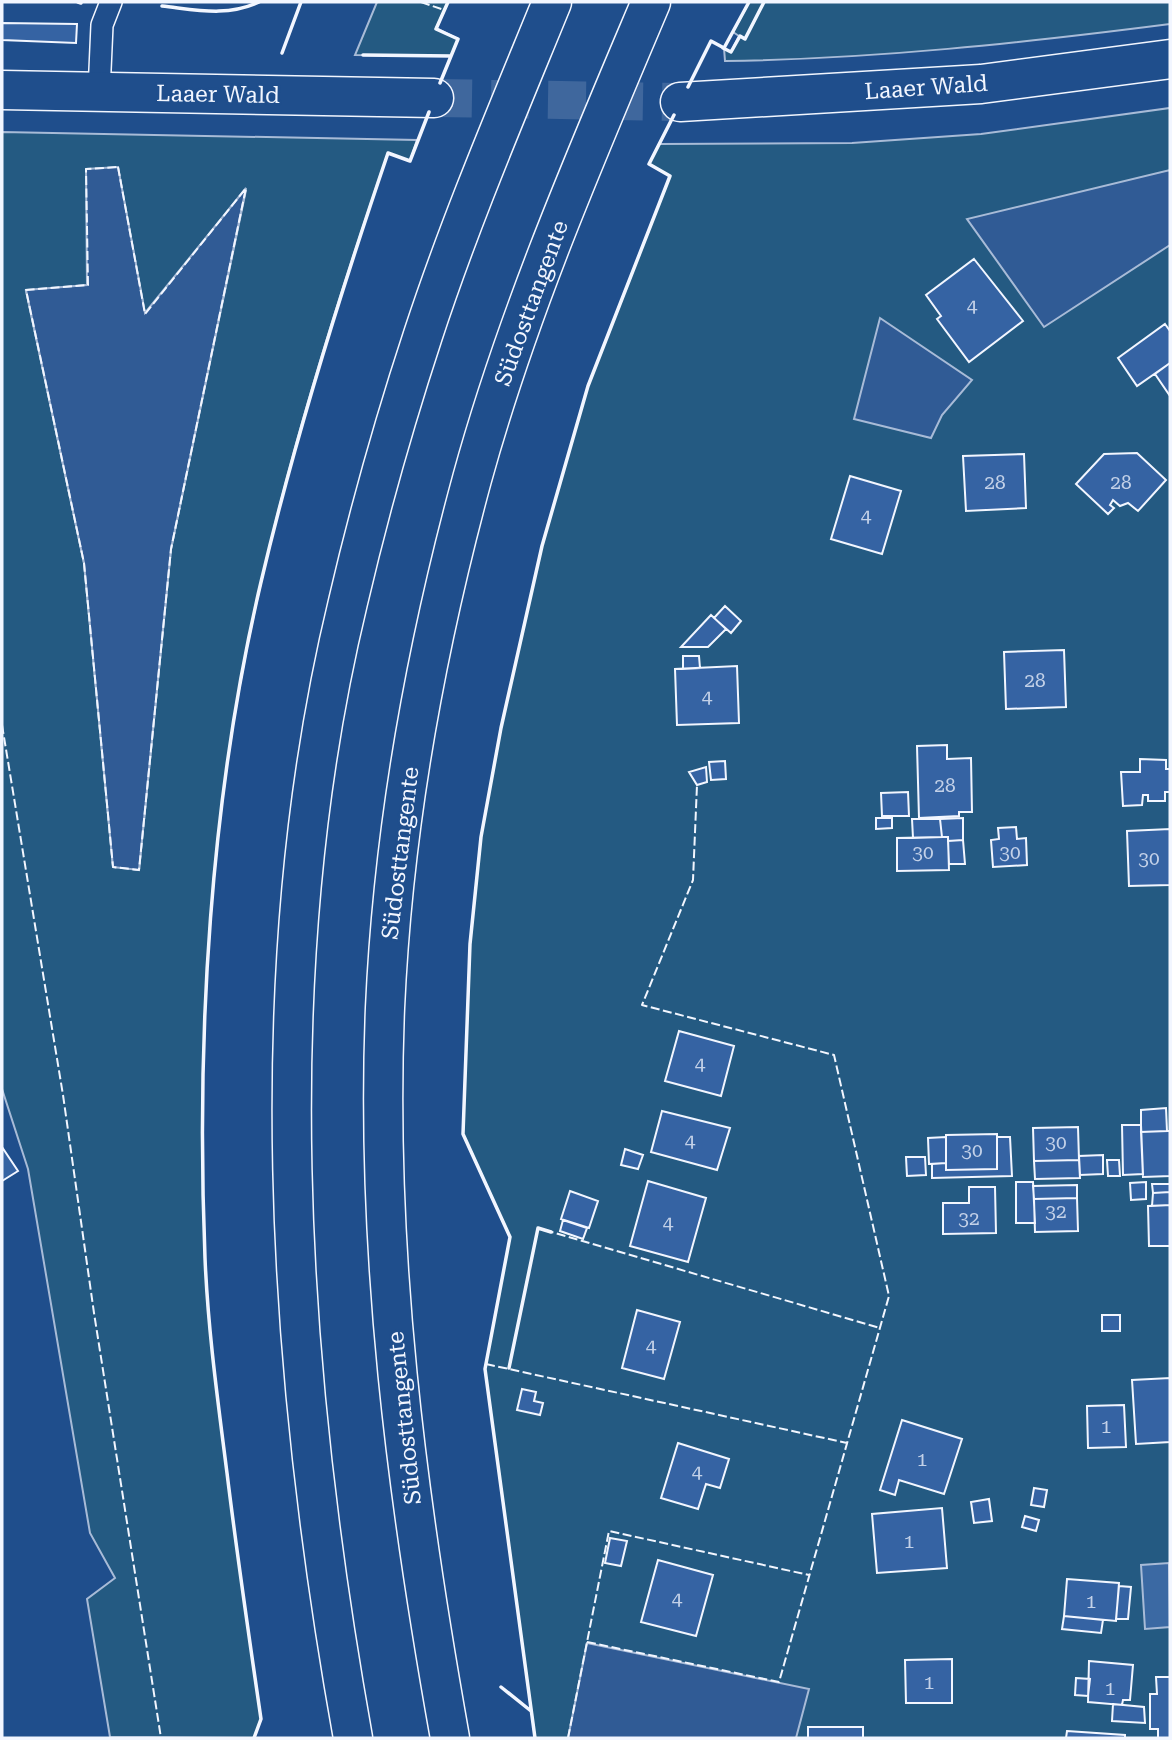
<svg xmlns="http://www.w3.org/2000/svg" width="1172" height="1740" font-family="'Roboto Serif',serif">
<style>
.green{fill:#245a82;stroke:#a8bbd7;stroke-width:2;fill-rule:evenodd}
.parking{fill:#305b95;stroke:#a8bbd7;stroke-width:2}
.water{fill:#3b69a3;stroke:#a8bbd7;stroke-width:2}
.building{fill:#3563a3;stroke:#f2f6ff;stroke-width:2}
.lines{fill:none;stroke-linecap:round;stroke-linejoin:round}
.street-tunnel{stroke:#3f679d;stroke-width:38;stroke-dasharray:38 19;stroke-linecap:butt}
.lane-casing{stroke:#f2f6ff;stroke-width:24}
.street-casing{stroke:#f2f6ff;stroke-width:41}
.highway-casing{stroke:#f2f6ff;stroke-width:41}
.lane{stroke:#1f4e8c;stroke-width:21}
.street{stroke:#1f4e8c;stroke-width:38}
.highway{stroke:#1f4e8c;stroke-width:38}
.fence{stroke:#f2f6ff;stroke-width:2;stroke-dasharray:9 3.5;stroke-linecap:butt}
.wall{stroke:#f2f6ff;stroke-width:3.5}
.labels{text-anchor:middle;stroke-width:5;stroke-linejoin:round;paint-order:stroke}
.number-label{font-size:19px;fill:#c3d1e8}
.street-label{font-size:23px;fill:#f2f6ff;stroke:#1f4e8c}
</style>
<rect width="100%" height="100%" fill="#1f4e8c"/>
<!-- green -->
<path class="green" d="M377,2H448L436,28L458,39L451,56L355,55Z
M749,2H1170V24C1022,43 874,59 725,61L724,48L731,52L739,36L733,32Z
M1170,108V1738H535L485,1369L510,1237L463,1134L470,944L481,837L501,728L542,546L588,386L670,176L649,164L659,144L852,143L981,134Z
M2,132L417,140L410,161L388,153C339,295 294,437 261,583C210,800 196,1036 205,1259C208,1331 218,1402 227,1473C237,1555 249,1637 261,1719L254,1738L110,1737L87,1599L115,1578L90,1533L28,1169L2,1089ZM118,168L145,314L246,190L171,549L139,870L113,866L84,563L26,291L88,285Z"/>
<!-- parking -->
<path class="parking" d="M118,167L145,313L246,188L171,549L139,870L113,867L84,563L26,290L87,285L86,169Z
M1170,170V245L1044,327L967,219Z
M880,318L972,380L942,415L931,438L854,419Z
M587,1643L809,1689L796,1738H568Z"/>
<!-- water -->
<path class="water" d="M1169,1563L1170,1627L1145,1629L1141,1565Z"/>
<!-- building -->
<path class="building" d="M2,23L77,24L76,43L2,40Z
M974,259L1023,321L969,362L937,319L941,316L926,295Z
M1165,324L1170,331V363L1137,386L1118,358Z
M1170,363V396L1155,374Z
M1137,453L1166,480L1138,511L1128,503L1120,506L1113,500L1110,505L1114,508L1108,514L1076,484L1104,454Z
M1024,454L1026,508L966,511L963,456Z
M850,476L901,491L882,554L831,539Z
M725,606L741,621L731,633L714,618Z
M711,615L726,629L708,647H681Z
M1064,650L1066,707L1006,709L1004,652Z
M683,656H699L700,668L683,669Z
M737,666L739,723L677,725L675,669Z
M947,745V759L971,758L972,812H959V816L919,818L917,746Z
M1140,759L1166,760V769H1170V792H1165V801H1148V795H1143L1142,805L1123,806L1121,772H1140Z
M725,761L726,779L711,780L709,762Z
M706,767L707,782L697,785L689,772Z
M908,792L909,816H882L881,793Z
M876,818H892V828L876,829Z
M963,818V840L948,841V837H942L940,819Z
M912,819H940L942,837L913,838Z
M1016,827L1017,839L1026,838L1027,865L993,867L991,840L999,839L998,828Z
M1170,829V885L1129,886L1127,831Z
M942,837H948L949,870L897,871V838Z
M963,840L965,864H949L948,841Z
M679,1031L734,1046L721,1096L665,1081Z
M1166,1108L1167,1131L1141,1132V1110Z
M662,1111L730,1128L717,1170L651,1152Z
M1122,1125H1141L1143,1174L1123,1175Z
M1078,1127L1079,1160L1034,1161L1033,1128Z
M1167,1131H1170V1176L1143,1177L1141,1132Z
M997,1134V1169L946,1170V1135Z
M946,1137V1163L929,1164L928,1138Z
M997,1137H1010L1012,1176L932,1178V1164L946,1163V1170L997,1169Z
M2,1147L18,1171L2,1181Z
M625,1149L643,1155L638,1169L621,1165Z
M1103,1155V1174L1080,1175L1079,1156Z
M906,1157H925L926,1175L907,1176Z
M1079,1160L1080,1178L1035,1179L1034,1161Z
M1107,1160H1119L1120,1176H1108Z
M648,1181L706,1198L688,1262L630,1246Z
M1016,1182H1033L1035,1223H1016Z
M1146,1182V1199L1131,1200L1130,1183Z
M1152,1184H1170V1192L1153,1193Z
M1077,1185V1198L1034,1199L1033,1186Z
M969,1187H995L996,1233L943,1234V1203H969Z
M570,1191L598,1201L589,1228L561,1219Z
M1170,1192V1205L1152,1206L1153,1193Z
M1077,1198L1078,1231L1035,1232L1034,1199Z
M1170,1205V1246H1149L1148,1206Z
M563,1220L587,1228L583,1239L560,1231Z
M637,1310L680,1322L664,1379L622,1368Z
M1102,1315H1120V1331H1102Z
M1170,1378V1442L1136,1444L1132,1380Z
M522,1389L536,1392L534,1401L543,1403L540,1415L517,1410Z
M1124,1405L1126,1447L1088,1448L1087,1406Z
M902,1420L962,1439L944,1494L899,1480L895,1495L880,1490Z
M678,1443L729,1459L720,1488L706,1484L698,1509L661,1498Z
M1034,1488L1047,1490L1044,1507L1031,1505Z
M989,1499L992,1521L974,1523L971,1502Z
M942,1508L947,1568L877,1573L872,1514Z
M1025,1516L1039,1520L1036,1531L1022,1527Z
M610,1538L627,1541L621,1566L605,1563Z
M658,1560L713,1575L696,1636L641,1622Z
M1067,1579L1119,1583L1116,1621L1064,1616Z
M1119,1586L1131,1587L1128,1619H1116Z
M1064,1616L1103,1620L1101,1633L1062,1629Z
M952,1659V1703H906L905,1660Z
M1089,1661L1133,1665L1130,1700H1123L1122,1705L1088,1702Z
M1156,1677H1170V1738H1158V1729H1150V1694H1157Z
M1076,1678L1090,1679L1088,1696L1075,1695Z
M1113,1704L1144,1707L1145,1723L1112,1721Z
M808,1727H863V1738H808Z
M1067,1731L1125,1735V1738H1066Z"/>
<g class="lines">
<!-- street-tunnel -->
<path class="street-tunnel" d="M434,98L680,102"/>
<!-- lane casing -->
<g class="lane-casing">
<path id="lane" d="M99,92L102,25L111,2"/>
</g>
<!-- street casing -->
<g class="street-casing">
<path id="street" d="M2,90L434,98
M680,102L981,84L1170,59"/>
</g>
<!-- highway casing -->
<g class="highway-casing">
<path id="highway" d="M353,1738C287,1370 259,969 348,602C369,512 394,423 423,335C460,222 507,112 552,2
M450,1738C407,1498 375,1253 385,1008C393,830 425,652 472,479C517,315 585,158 651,2"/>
</g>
<!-- lane -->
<use href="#lane" class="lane"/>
<!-- street -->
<use href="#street" class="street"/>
<!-- highway -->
<use href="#highway" class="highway"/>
<!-- fence -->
<path class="fence" d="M421,2L444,10
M118,167L145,314L246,188L171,549L139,870L113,867L84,563L26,290L88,285L86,169Z
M2,725L63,1095L94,1313L161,1738
M486,1364L847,1443
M509,1368L538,1228L880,1328
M587,1642L779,1682L889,1296L834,1055L642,1005L693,880L697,785
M568,1738L609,1531L809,1575"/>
<!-- wall -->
<path class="wall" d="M78,2L81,3
M162,6C198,10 226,17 259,2
M723,48L731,52L740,36L745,39L764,2
M282,53L301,2
M363,55L451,56
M440,83L458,39L436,29L448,2
M688,87L711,41L724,48L749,2
M509,1368L538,1228L551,1232
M501,1687L531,1711
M254,1738L261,1719C249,1637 237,1555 227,1473C218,1402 208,1331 205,1258C196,1037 210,798 261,582C295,437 340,294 388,153L410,161L429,112
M535,1738L485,1369L510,1237L463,1134L470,944L481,837L501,728L542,546L588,386L670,176L649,164L674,115"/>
</g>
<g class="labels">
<!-- number labels -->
<g class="number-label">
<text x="972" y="312">4</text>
<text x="995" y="489">28</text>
<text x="1121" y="489">28</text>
<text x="866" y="522">4</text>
<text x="1035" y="687">28</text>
<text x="707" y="703">4</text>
<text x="945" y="792">28</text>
<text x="923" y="859">30</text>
<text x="1010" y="859">30</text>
<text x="1149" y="865">30</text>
<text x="700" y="1070">4</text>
<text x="690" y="1147">4</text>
<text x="1056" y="1149">30</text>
<text x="972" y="1157">30</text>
<text x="1056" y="1218">32</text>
<text x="969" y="1225">32</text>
<text x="668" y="1229">4</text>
<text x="651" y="1352">4</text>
<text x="1106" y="1433">1</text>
<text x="922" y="1466">1</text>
<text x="697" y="1478">4</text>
<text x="909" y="1548">1</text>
<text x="677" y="1605">4</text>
<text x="1091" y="1608">1</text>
<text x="929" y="1689">1</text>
<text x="1110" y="1695">1</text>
</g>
<!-- street labels -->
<g class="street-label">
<text transform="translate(926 87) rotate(-4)" y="8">Laaer Wald</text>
<text transform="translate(218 94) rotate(1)" y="8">Laaer Wald</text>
<text transform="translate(531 303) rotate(-70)" y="8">Südosttangente</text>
<text transform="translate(400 853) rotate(-83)" y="8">Südosttangente</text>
<text transform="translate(404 1418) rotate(-96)" y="8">Südosttangente</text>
</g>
</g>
<!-- border -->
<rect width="1172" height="1740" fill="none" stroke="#f2f6ff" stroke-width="7"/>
</svg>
